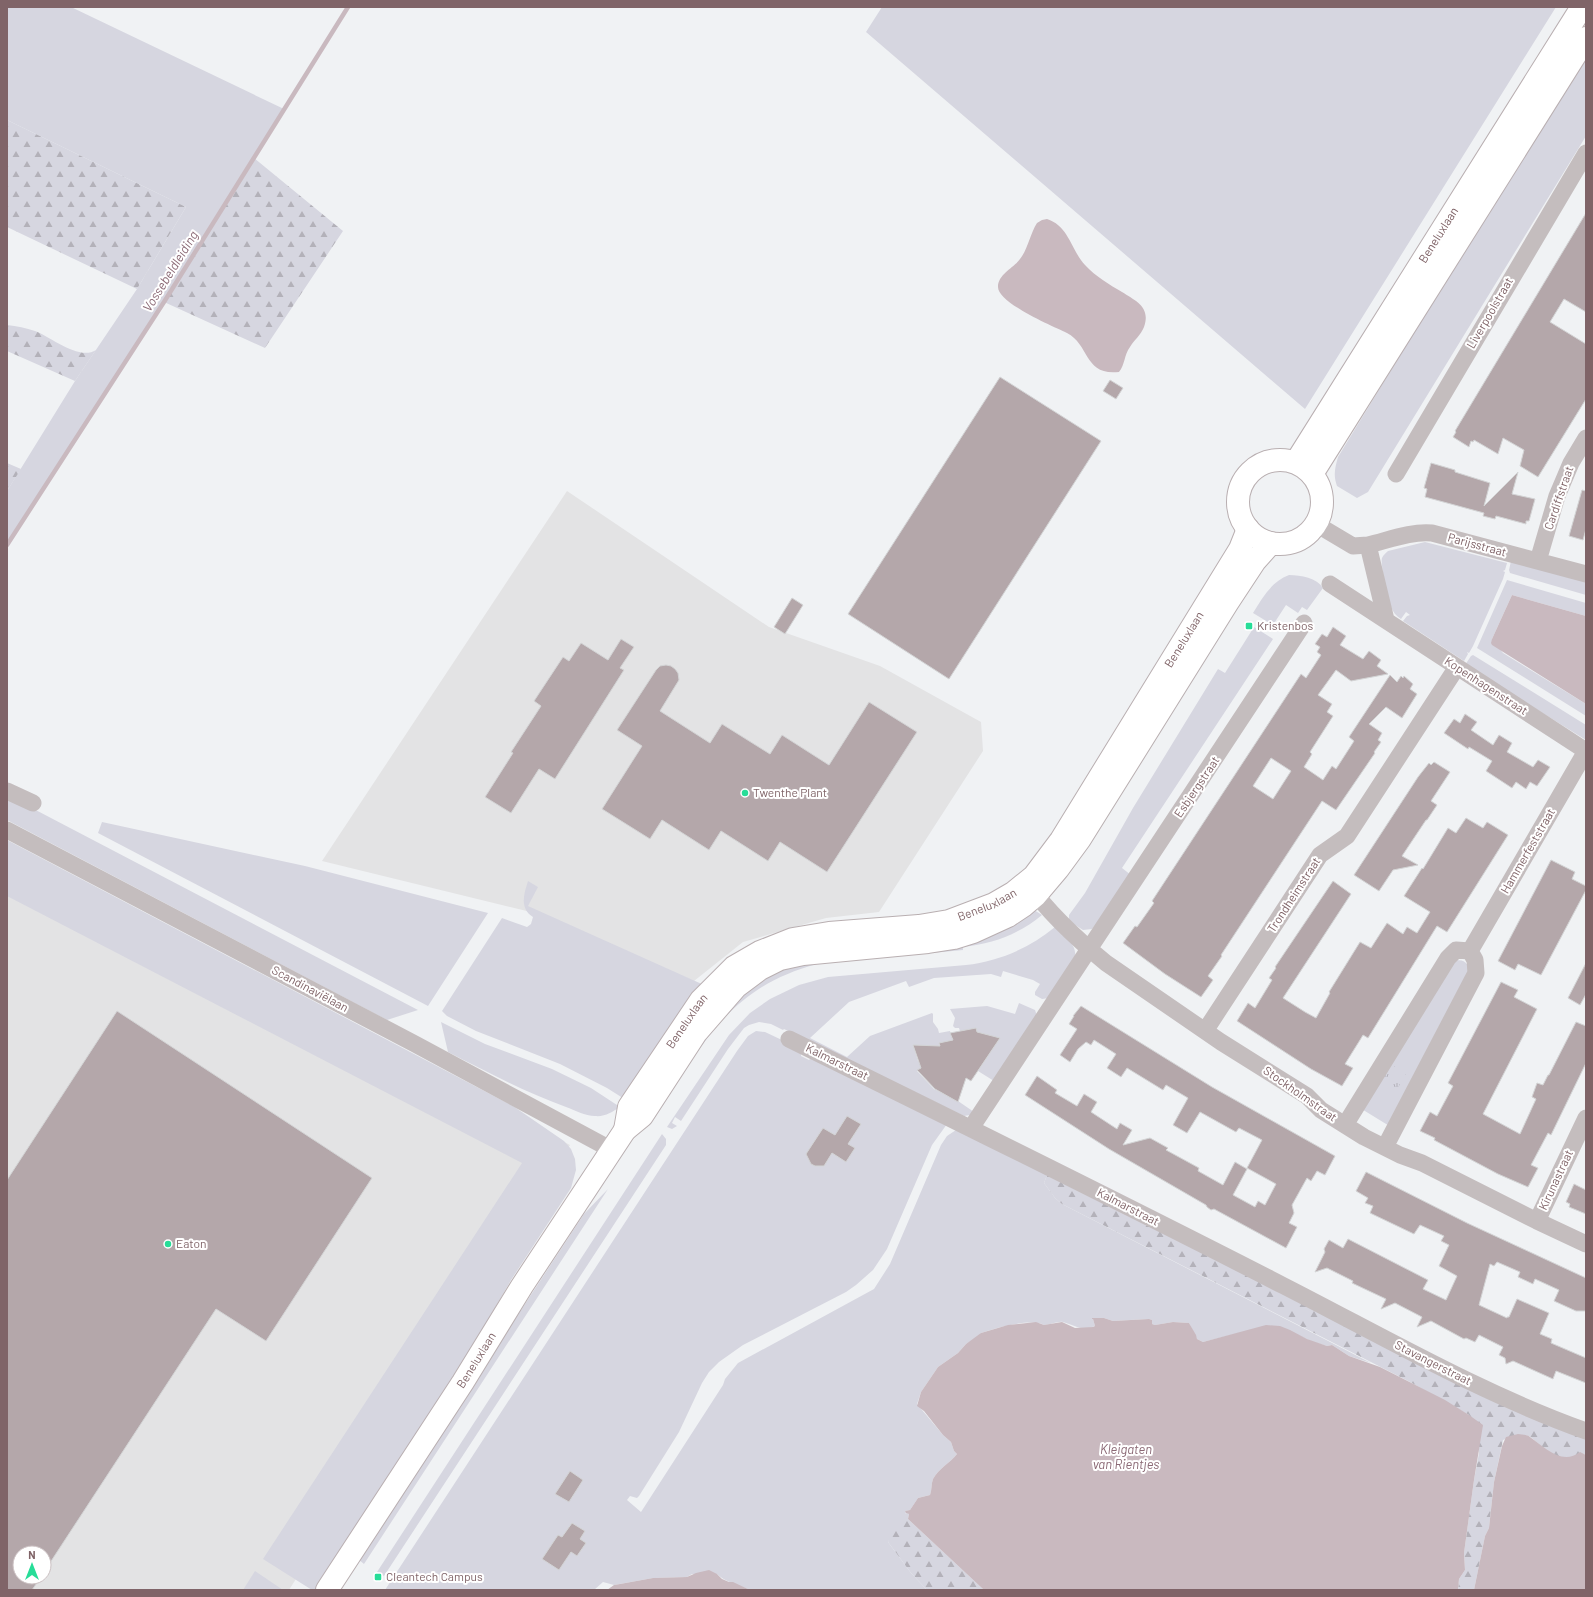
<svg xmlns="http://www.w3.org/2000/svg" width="1593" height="1597" font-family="Barlow,sans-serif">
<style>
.built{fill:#e3e3e4;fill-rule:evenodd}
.green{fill:#d6d6e0}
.forest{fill:url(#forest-firs)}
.park{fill:url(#park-tufts)}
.water{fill:#c9b9bf}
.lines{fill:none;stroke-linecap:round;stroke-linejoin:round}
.stream{stroke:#c9b9bf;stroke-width:4.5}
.building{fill:#b4a7aa;stroke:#d3d4d5;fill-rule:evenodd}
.secondary-casing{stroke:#b9afb1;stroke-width:24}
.street{stroke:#c4bdbe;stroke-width:17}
.secondary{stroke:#fff;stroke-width:22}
.poi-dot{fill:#27dd98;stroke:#fff;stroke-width:1.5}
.labels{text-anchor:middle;stroke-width:4;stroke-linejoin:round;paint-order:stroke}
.street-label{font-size:12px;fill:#806468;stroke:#fff}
.poi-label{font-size:12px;fill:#806468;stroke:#fff;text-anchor:start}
.water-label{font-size:13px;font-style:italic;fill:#8b6975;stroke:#fff}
</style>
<defs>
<pattern id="forest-firs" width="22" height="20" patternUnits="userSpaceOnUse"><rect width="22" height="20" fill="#d6d6e0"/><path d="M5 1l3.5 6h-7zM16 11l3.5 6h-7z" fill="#b3b1b9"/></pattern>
<pattern id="park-tufts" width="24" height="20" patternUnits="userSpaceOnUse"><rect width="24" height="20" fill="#d6d6e0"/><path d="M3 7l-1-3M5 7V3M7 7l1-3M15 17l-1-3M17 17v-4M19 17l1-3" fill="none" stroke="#b3b1b9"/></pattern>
</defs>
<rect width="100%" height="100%" fill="#f0f2f4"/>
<!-- built -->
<path class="built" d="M567,491L769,627L880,666L981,722L983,751L879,912L826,918L743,942L694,981L535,913L322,861Z
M7,856L570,1145L289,1590H7ZM20,1553H44V1577H20Z"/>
<!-- green -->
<path class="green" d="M7,7H71L284,109L164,302L7,545V491L75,381L137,289L186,207L7,120Z
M882,7H1556L1305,409L866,32Z
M1586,51V136L1368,492L1357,498L1337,486C1333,475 1335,468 1338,457Z
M1425,542L1507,563L1505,570L1503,571L1505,572L1503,579L1473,646L1469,653L1467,652L1468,654L1464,661L1403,621L1407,616L1410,615L1406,612L1401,619C1396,616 1393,612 1391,607C1388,601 1380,563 1382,558C1383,555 1386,553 1388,551Z
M1511,561L1586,582V595L1510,573L1509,570Z
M1289,575C1301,575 1317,578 1323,588L1307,610L1302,607L1298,613L1286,605L1273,625L1253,613C1263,597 1271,582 1289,575Z
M1507,580L1586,603V616L1512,595L1492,639L1503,653L1586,704V716L1477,648Z
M1254,627L1273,639L1122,868L1131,875L1098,923L1092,929L1083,930L1069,921V915L1085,893L1133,808L1218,669L1225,673Z
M1473,655L1586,725V740L1465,665L1471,656Z
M7,795L418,1010L387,1020L7,820Z
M102,822L305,866L488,913L428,1006L98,833Z
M7,840L513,1106L564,1141L571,1149L575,1159L576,1170L571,1188L511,1280L455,1377L316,1590H312L263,1559L522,1163L7,896Z
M528,881L538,887L528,906L704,985L626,1100L607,1088L560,1064L476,1031L447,1016L442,1011L502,918L527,927L531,924L533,917C519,908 524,894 528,881Z
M1034,910L1042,915C1019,934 993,944 963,947V950L817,964C727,988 701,1047 654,1119L647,1115L707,1023L760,975Z
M1055,927C1063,935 1077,944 1075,956L1049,998L1042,999L1035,995V992L1040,984L1033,980L1003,971L1001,977L991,974L934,978L909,987L906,981L849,1002L810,1038L847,1057L870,1036L932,1013L933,1014V1022L938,1029L939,1033L950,1031L953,1040L940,1043V1046L913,1045L918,1061L922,1067L917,1071L934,1089L958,1101L974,1112L970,1115L964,1116L784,1029L783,1030L771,1024L759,1022L749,1025L744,1028L728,1049L681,1121L675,1117L672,1123L677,1126L672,1129L667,1127L729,1035L750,1013L770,999L799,985L828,977L966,965C999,961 1030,948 1055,927Z
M1456,960C1465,960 1467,963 1471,971L1391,1127L1360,1108Z
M1019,1003L1035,1010L1037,1016L994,1081L978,1071L1000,1038L984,1034H977L976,1028L960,1031L959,1028H955L953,1026L955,1018L950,1009L987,1006L1015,1014Z
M441,1022L485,1044L552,1069L591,1088L620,1107C612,1112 605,1117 595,1116C585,1116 575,1110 566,1107C525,1092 487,1072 448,1052Z
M756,1031L765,1032L801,1049V1056L809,1060L813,1056L947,1124L932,1145L887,1249L873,1270L856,1285L846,1292L743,1345L719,1362L709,1372L702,1383L679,1432L639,1496L637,1498L630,1496L627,1500L641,1512L723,1385L725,1379L738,1363L874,1289L890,1264L941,1145L947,1136L956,1130L1048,1172L1044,1183L1055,1198L1062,1204L1371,1363L1349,1356L1332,1345L1327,1346L1313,1342L1298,1335L1235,1334L1203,1342L1197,1339L1189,1323L1173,1322L1155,1325L1152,1324V1320L1148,1319L1113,1321L1104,1318L1093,1319L1095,1326C1082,1332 1075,1325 1063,1322C1058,1321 1050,1325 1044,1325C1031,1318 995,1328 981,1333L979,1336L966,1344L958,1353L938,1367L921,1392L917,1404L943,1435L951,1442L954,1451L957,1454C950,1463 939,1468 933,1479C931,1484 932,1490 930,1495L918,1498L910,1510L905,1511L906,1513L888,1542L911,1573L927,1590H750C739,1585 725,1582 717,1574H692L687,1577L653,1578L614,1585L603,1582L594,1590H385L737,1051L748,1036Z
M662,1134L666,1139V1145L384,1576L377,1572Z
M608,1189L364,1564L358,1559L584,1214Z
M255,1571L283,1590H243Z"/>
<!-- forest -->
<path class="forest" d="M7,120L186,207L137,289L7,227Z
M254,158L343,231L265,348L164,302Z
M7,325C17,326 26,328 35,331C51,337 79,361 96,350L75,381L7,351Z
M7,463L21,469L7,491Z
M1048,1172L1586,1436V1455L1580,1453C1563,1465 1546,1451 1533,1439C1530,1437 1531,1437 1528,1436C1519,1433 1511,1437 1503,1440L1494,1482L1489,1528L1485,1536L1474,1590H1458L1459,1579L1465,1570L1464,1553L1474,1480L1479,1453L1469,1415L1410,1382L1062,1204L1055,1198L1044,1183Z
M907,1513L909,1514L908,1519L984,1590H927L911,1573L888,1542C892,1532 896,1518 907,1513Z"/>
<!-- park -->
<path class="park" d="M1389,1063L1406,1074L1396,1091L1379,1080Z"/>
<!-- water -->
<path class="water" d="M1047,219C1069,226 1071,250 1085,265C1095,276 1110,285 1122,292C1136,301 1151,307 1144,327C1141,335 1134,340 1130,347C1124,355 1125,365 1119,372C1084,376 1090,345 1067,333C1052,326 998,303 998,287C998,274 1014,268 1020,259C1028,249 1030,234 1037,223L1042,220Z
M1512,595L1586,616V704L1492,645L1491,643L1492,639Z
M1092,1318H1104L1113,1321L1149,1319L1152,1320V1324L1155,1325L1173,1322L1189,1323L1196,1335L1197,1339L1203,1342L1266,1325L1280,1326L1290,1330L1307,1339L1327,1346L1332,1345L1349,1356L1380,1367L1445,1400L1469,1415L1483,1425L1474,1480L1464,1553L1465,1570L1459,1579L1458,1590H984L908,1519L909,1514L906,1513L905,1511L910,1510L918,1498L930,1495C932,1490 931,1484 933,1479C939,1468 950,1463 957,1454L954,1451L951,1442L943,1435L924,1411L917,1406L921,1392L938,1367L958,1353L966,1344L981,1333L1008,1325L1036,1322L1044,1325L1062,1322L1075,1328L1093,1327L1095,1326L1093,1319H1092Z
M1518,1434C1522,1435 1527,1434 1530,1437C1544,1447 1562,1466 1580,1452L1586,1455V1590H1474L1485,1536L1489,1528L1494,1482L1502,1446L1506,1437Z
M709,1570L717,1574L722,1579L729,1582H733L750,1590H607L614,1585L620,1584L653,1578L687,1577L696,1573Z"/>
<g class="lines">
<!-- stream -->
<path class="stream" d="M7,545L164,302L348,7"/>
</g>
<!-- building -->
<path class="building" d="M1586,213V312L1564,299L1550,322L1586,344V399L1538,477L1520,466L1524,450L1503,438L1498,454L1474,440L1473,442L1471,441L1469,447L1453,437L1456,432L1455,431Z
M1000,377L1101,441L949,679L848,614Z
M1110,380L1123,388L1116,399L1103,391Z
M1431,463L1455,470V472L1490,483L1484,506L1518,472L1512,494L1535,499L1529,521H1526V524L1496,516L1495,519L1483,516L1484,513L1425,497L1427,489L1424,488Z
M1582,490L1586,491V529L1583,540L1569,536Z
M792,598L803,605L785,634L774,627Z
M1333,627L1346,636L1340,645L1363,659L1369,651L1381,660L1377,666L1388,674L1351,681L1336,670L1318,695L1332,704L1327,712L1333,716L1310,752L1312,754L1304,767L1323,780L1332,766L1336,769L1354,741L1349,737L1390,675L1397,682L1401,676L1403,678L1404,676L1413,684L1410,689L1417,694L1402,718L1386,707L1369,724L1382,733L1378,740L1381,742L1374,752L1375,753L1336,810L1322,801L1221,955L1222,956L1208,976L1213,980L1201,997L1165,974L1123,943L1135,926L1137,927L1154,903L1152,901L1301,674L1306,678L1321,655L1317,652L1320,647L1315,644L1322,634L1327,637ZM1271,758L1291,771L1273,799L1253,786Z
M621,639L634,647L620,668L624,670L555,779L539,769L511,813L485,797L513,753L511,752L541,706L534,701L563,657L569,661L581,643L608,660Z
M666,665L671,666L675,669L678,673L679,680L660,711L710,743L722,724L770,754L782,735L829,765L869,702L917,732L827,872L780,842L768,861L721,831L709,850L662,820L650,839L602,809L642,746L617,730L656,670L660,666Z
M1465,714L1477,722L1471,730L1493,745L1499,735L1512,743L1507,752L1533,767L1538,760L1550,767L1537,786L1530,782L1526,789L1516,782L1512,788L1486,771L1492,761L1469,747L1468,749L1444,733L1454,719L1460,723Z
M1434,762L1450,772L1431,801L1437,805L1427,820H1426L1402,856L1418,865L1393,870L1379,891L1354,875L1418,777L1429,763L1431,765Z
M1466,818L1483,828L1487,822L1508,835L1447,932L1437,926L1368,1038L1363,1035L1360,1040L1345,1064L1353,1068L1342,1086L1311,1069L1237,1021L1248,1003L1255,1008L1272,980L1269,978L1276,968L1275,967L1333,881L1351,894L1283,998L1305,1012L1316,1018L1330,993L1329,992L1360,942L1371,948L1387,923L1403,934L1407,927L1417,933L1430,912L1404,896L1422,868L1423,869L1448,828L1456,833Z
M1551,860L1575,872L1572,879L1586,886V890L1541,975L1518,964L1515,970L1498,961Z
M1586,963V994L1580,1005L1568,998Z
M1501,982L1518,990L1514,997L1537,1009L1483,1114L1520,1134L1536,1099L1532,1097L1537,1083L1543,1085L1548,1075H1549L1576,1022L1586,1026V1063L1551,1135L1548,1133L1531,1165L1538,1168L1528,1187L1498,1174L1434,1140L1435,1138L1420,1131L1430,1112L1437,1116L1453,1086L1448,1083Z
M1081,1006L1212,1087L1335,1156L1325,1175L1317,1171L1311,1181L1307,1178L1292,1205L1294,1213L1289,1223L1297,1227L1286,1248L1214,1209L1211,1210L1207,1207L1206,1205L1109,1149L1025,1095L1037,1076L1057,1090L1055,1093L1077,1106L1084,1094L1097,1102L1091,1112L1117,1129L1120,1123L1132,1130L1123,1145L1150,1138L1168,1148L1166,1150L1199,1168L1198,1171L1223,1185L1235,1162L1247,1169L1233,1195L1255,1207L1258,1201L1265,1205L1276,1184L1247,1168L1262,1140L1239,1128L1236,1132L1200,1112L1187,1133L1173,1125L1188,1098L1166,1085L1163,1090L1127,1068L1121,1077L1107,1068L1116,1054L1094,1040L1091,1045L1086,1042L1078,1049L1070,1062L1060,1055L1077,1029L1069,1024L1074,1016H1073Z
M117,1011L372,1178L266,1341L216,1309L44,1572V1553H20V1577H41L32,1590H7V1180Z
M976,1028L977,1032L1000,1038L971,1081L966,1078L958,1102L935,1089L917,1070L921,1068L913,1045L940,1046L939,1043L953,1040L950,1033Z
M847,1116L861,1124L848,1144L855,1148L846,1162L832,1153L824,1166H815L811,1164L806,1154L823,1128L835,1135Z
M1366,1172L1467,1223L1586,1278V1311H1576L1554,1301L1559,1290L1535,1279L1533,1284L1518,1277L1520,1272L1497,1262L1494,1266L1490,1264L1479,1305L1507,1318V1317H1509L1517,1299L1549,1313L1540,1334L1552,1339L1551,1343L1586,1358V1383L1556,1371L1553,1379L1513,1361L1506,1364L1505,1358L1499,1355L1503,1347L1479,1335L1475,1342L1466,1338L1464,1339L1431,1321L1417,1327L1422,1317L1395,1303L1381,1309L1386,1299L1352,1283L1353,1281L1327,1268L1315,1272L1325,1252L1324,1249L1329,1240L1343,1248L1348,1239L1428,1280L1423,1289L1446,1300L1457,1276L1439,1266L1449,1245L1441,1241L1444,1236L1420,1225L1414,1234L1370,1213L1373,1206L1365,1203L1368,1198L1356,1191Z
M1574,1184L1586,1190V1214L1569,1207L1570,1204L1566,1202Z
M570,1471L583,1480L569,1502L555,1494Z
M572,1523L585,1531L580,1539L586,1543L577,1556L571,1552L559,1570L542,1559L558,1535L562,1537Z"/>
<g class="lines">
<!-- secondary casing -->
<g class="secondary-casing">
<g id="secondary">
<circle cx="1280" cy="502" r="42"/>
<path id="s1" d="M1296,462L1582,7"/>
<path d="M1312,474L1586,38"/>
<path id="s2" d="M625,1130L629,1107L701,1000L734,967L760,952L793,939L829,933L919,926L949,921L994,904L1013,893L1034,876L1061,840L1240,549L1248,529"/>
<path id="s3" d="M327,1590L463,1382L522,1286L625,1130L642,1116L696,1033L736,987L760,969L780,959L803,954L928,942L954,938L973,932L1008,916L1023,906L1036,895L1058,869L1080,839L1228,602L1255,561L1271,543"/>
</g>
</g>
<!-- street -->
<path class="street" d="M1396,474L1586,153
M1316,524L1353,546L1368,545L1386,620
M1368,545C1389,540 1411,531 1432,533L1586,574
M1538,561L1557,496L1571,463L1586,438
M1330,584L1586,751
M7,791L33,803
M7,830L415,1044L612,1150
M1029,885C1050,915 1078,940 1106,963L1221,1042L1307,1096L1321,1110L1364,1137L1400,1155L1422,1163L1537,1221L1586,1244
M1470,951L1586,751
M1205,1031L1320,855L1347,836L1457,667
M789,1039C954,1120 1120,1202 1284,1286C1384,1337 1480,1393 1586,1431
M1345,1125L1448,958L1456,950L1470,951
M971,1128L1304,623
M1385,1147L1476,973L1475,960L1470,951
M1537,1221L1586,1118"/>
<!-- secondary -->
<use href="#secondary" class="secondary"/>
</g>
<!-- markers -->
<g class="poi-dot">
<rect x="1245" y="622" width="8" height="8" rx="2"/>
<circle cx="745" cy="793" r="4"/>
<circle cx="168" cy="1244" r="4"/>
<rect x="374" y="1573" width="8" height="8" rx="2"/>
</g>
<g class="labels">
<!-- street labels -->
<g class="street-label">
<text dy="4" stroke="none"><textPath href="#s1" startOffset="268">Beneluxlaan</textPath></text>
<text transform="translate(1490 313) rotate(-60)" y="4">Liverpoolstraat</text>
<text transform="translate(1559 498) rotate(-71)" y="4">Cardiffstraat</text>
<text transform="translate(1477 545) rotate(15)" y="4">Parijsstraat</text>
<text dy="4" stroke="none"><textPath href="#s2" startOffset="799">Beneluxlaan</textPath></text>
<text transform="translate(1486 686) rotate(33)" y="4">Kopenhagenstraat</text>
<text transform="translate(1197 787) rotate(-56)" y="4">Esbjergstraat</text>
<text transform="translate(1528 851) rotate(-60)" y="4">Hammerfeststraat</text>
<text transform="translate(1294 895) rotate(-57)" y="4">Trondheimstraat</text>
<text dy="4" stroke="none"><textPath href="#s2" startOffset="463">Beneluxlaan</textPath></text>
<text transform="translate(310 989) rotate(28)" y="4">Scandinaviëlaan</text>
<text dy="4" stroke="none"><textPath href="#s2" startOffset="127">Beneluxlaan</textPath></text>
<text transform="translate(837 1062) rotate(26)" y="4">Kalmarstraat</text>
<text transform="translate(1300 1094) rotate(35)" y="4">Stockholmstraat</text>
<text transform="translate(1556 1180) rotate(-65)" y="4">Kirunastraat</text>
<text transform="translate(1128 1207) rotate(27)" y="4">Kalmarstraat</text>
<text dy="4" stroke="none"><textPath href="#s3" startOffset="274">Beneluxlaan</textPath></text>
<text transform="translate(1433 1363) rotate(27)" y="4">Stavangerstraat</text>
</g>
<!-- poi labels -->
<g class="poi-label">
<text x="1257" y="630">Kristenbos</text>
<text x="753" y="797">Twenthe Plant</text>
<text x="176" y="1248">Eaton</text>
<text x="386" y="1581">Cleantech Campus</text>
</g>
<!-- water labels -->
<g class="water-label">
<text transform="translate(170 271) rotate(-58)" y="5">Vossebeldleiding</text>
<text x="1126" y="1454">Kleigaten<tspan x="1126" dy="15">van Rientjes</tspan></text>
</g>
</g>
<!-- border -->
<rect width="1593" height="1597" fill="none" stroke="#806468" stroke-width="16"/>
<!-- north arrow -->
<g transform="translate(32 1565)"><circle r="19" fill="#ffffff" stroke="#ccc1c3"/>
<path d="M0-3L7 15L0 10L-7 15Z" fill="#27dd98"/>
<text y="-6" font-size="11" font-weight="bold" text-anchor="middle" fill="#806468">N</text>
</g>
</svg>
